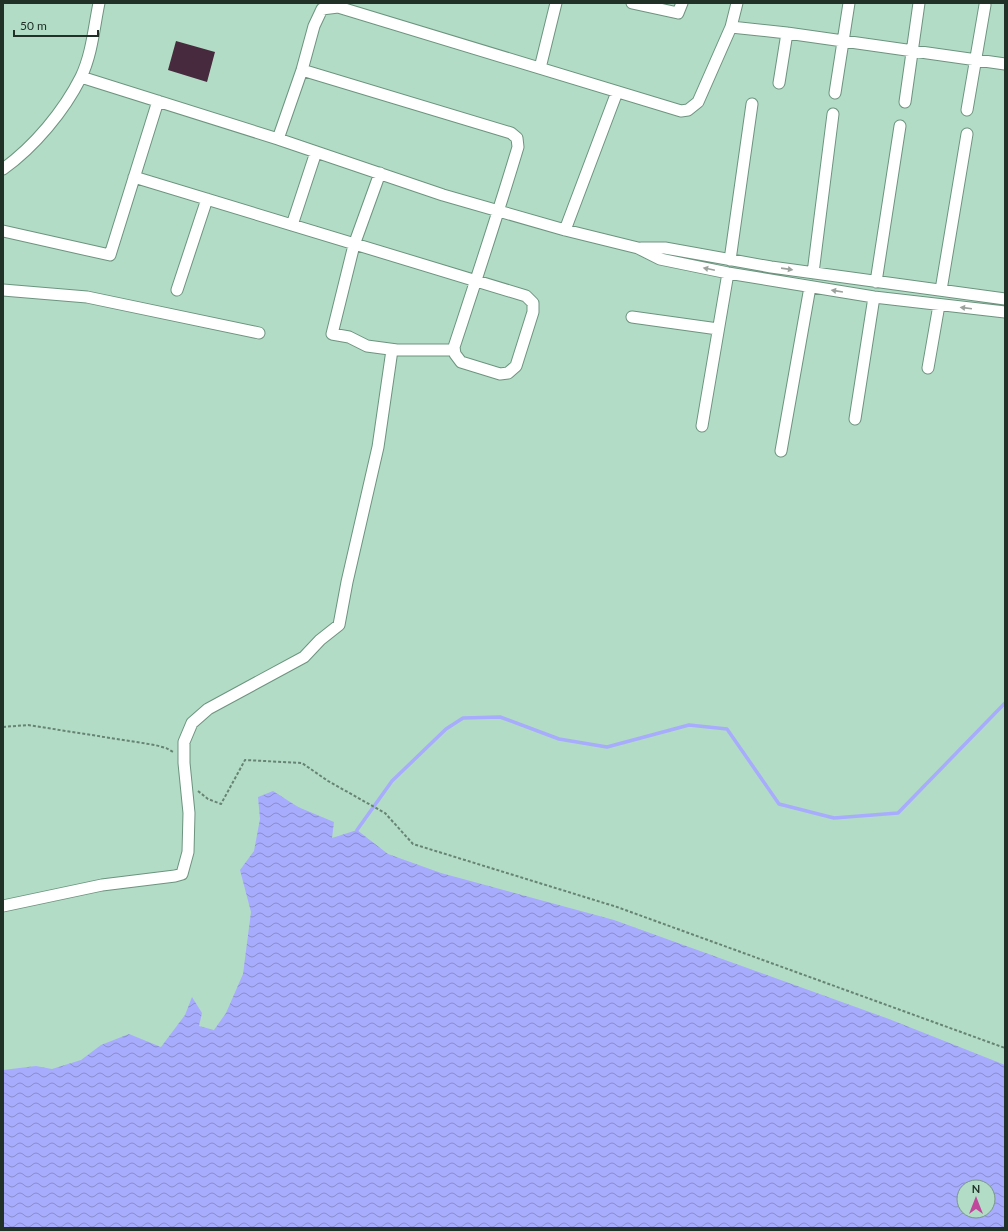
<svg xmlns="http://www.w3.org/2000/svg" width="1008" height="1231" font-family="Lato,sans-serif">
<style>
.water{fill:url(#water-waves);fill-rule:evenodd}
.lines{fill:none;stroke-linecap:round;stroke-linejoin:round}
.stream{stroke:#a8acfd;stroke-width:3.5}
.building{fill:#482a3e}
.minor-casing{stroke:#6c947f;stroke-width:13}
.path{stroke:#668373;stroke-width:2;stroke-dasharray:3 2;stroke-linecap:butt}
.minor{stroke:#fff;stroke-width:11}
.oneway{fill:#9ba29e}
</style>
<defs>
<pattern id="water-waves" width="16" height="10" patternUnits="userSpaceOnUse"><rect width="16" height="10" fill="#a8acfd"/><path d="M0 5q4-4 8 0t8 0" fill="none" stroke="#888dcd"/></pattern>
</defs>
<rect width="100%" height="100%" fill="#b2dcc5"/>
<!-- water -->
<path class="water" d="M273,791L298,807L334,822L332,838L357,830L388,854L441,873L614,920L889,1019L1005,1065V1228H3V1070L36,1066L52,1069L81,1060L101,1045L129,1034L161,1047L185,1015L192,997L202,1013L199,1026L214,1030L226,1013L243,974L251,912L240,870L254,851L260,819L258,797ZM964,1187H988V1211H964Z"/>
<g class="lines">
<!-- stream -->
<path class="stream" d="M357,830L392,781L446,729L463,718L500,717L559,739L607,747L689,725L727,729L779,804L834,818L898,813L1005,703"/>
</g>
<!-- building -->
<path class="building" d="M176,41L215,52L207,82L168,70Z"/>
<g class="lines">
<!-- minor casing -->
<g class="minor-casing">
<path id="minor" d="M632,3L678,13L682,3
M731,27L737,3
M540,68L556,3
M81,77L278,139L443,195L565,230L638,248L660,259L728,273L874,297L1005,312
M779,83L787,33
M835,93L849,3
M905,102L919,3
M967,110L985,5
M278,139L302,70L314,26L322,9L338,7L681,111L688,110L698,102L731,27L787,33L1005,64
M3,169C34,147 64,111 81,77C92,54 94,27 99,3
M380,173L354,245L332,334L349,337L367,346L397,350H454
M134,177L526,296L533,303V312L516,366L508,373L500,374L461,362L455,354L454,347C476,280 498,214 518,147L517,138L511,133L302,70
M292,225L316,152
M565,230L617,92
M3,231L110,255L158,101
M641,248H665L771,267L1005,299
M730,260L752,104
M813,273L833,114
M876,282L900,126
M3,290L87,297L259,333
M177,290L207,199
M941,290L967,134
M632,317L718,329
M928,368L939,305
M855,419L874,297
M702,426L728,273
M781,451L810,287
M3,906L102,885L175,876L182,874L188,852L189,813L184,763V742L192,723L208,709L304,657L320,640L339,625L347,582L378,447L392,350"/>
</g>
<!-- path -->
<path class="path" d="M3,727L28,725L155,745L166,748L173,752
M198,791L208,799L221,804L245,760L302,763L328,781L385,813L413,844L617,907L1005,1048"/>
<!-- minor -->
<use href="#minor" class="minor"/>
</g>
<!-- one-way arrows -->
<defs><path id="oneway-solid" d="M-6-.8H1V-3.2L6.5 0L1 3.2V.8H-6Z"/></defs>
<g class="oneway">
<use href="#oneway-solid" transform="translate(709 269) rotate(-168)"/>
<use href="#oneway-solid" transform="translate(787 269) rotate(8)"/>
<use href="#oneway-solid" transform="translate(837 291) rotate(-171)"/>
<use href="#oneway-solid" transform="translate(966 308) rotate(-173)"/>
</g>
<!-- border -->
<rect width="1008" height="1231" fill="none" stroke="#213128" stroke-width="8"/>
<!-- north arrow -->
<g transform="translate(976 1199)"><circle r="19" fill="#b2dcc5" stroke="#789886"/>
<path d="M0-3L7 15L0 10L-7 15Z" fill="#c0479c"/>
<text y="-6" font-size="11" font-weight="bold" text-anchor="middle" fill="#213128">N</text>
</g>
<!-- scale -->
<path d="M14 30v6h84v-6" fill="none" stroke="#213128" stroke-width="2"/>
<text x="20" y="30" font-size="12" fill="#213128" stroke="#b2dcc5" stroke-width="3" paint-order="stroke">50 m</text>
</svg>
